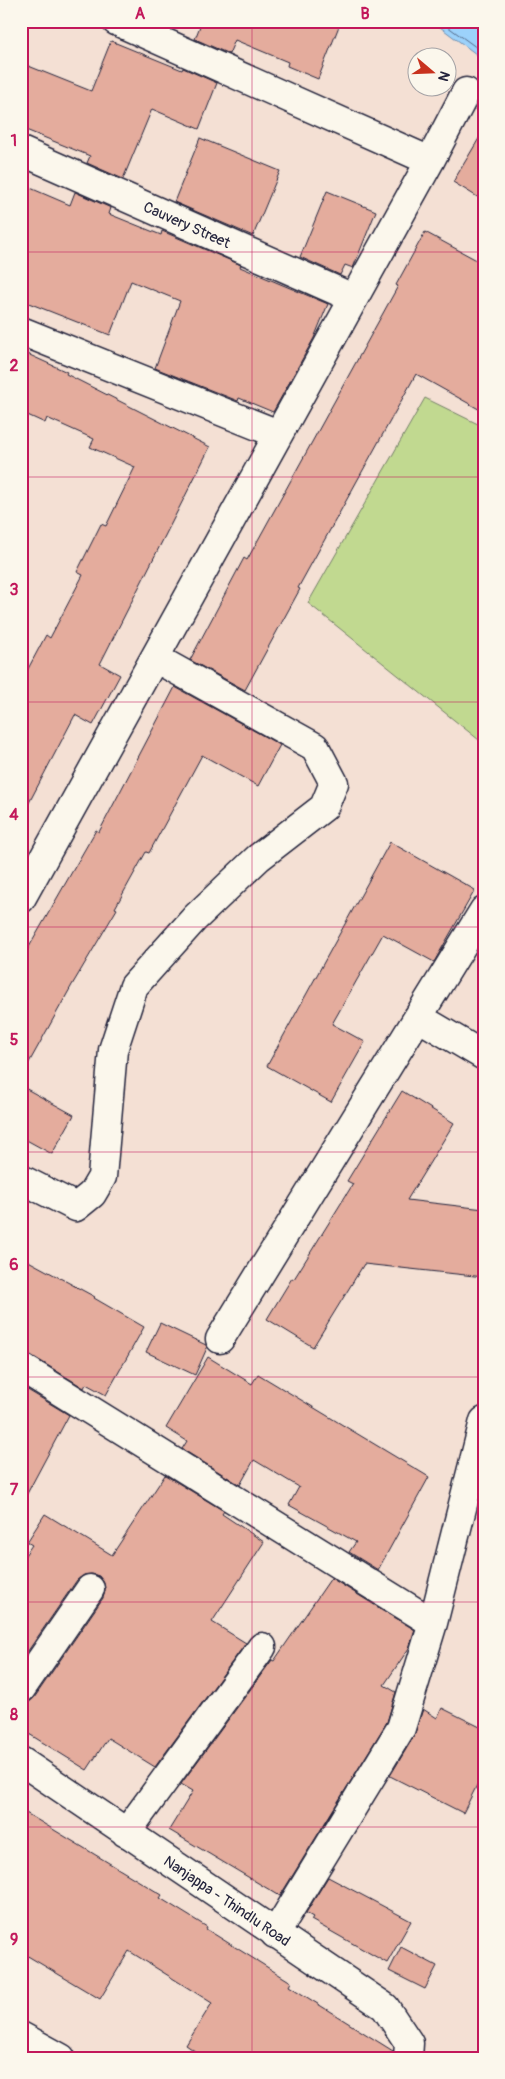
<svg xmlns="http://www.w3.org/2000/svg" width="505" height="2079" font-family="Pangolin,sans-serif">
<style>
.green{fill:#c1d990;stroke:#727e66}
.water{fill:#9cd2fb;stroke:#6b8cae}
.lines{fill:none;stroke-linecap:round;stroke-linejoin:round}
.shore{stroke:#536888;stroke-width:1}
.building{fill:#e4ac9d;stroke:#22223b}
.minor-casing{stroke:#22223b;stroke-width:31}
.secondary-casing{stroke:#22223b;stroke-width:31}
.minor{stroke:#fbf7ec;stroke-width:28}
.secondary{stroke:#fbf7ec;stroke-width:28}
.grid{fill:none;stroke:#c2185b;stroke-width:1;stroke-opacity:0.55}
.labels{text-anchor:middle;stroke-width:4;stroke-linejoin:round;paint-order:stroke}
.street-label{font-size:15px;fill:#22223b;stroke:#fbf7ec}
.neatline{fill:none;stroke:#c2185b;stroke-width:2}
.grid-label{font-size:16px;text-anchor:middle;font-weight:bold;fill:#c2185b}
</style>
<rect width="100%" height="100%" fill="#f4e0d4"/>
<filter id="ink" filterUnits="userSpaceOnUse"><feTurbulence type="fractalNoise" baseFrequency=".02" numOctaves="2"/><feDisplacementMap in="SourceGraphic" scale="10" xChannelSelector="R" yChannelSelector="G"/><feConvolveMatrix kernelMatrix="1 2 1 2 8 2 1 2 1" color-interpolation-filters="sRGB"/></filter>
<g filter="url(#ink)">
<!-- green -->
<path class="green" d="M425,398L484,427V744L308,603Z"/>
<!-- water -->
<path class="water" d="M432,21H484V60Z"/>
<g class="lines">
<!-- shore -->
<path class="shore" d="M440,21L484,53"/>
</g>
<!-- building -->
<path class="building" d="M191,21H341L318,79L287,66L288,62L235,40L229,54L195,39L200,26Z
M111,41L182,70L183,68L217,83L199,129L152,109L123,179L87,163L90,156L21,128V63L91,91Z
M484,130V201L453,182Z
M200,138L280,171L253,236L174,202Z
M21,184L70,205L75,192L111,208L109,214L161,235L162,231L241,265L240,267L328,304L314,338L273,412L239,398L238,401L155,368L180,301L131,281L110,335L21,300Z
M327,191L376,211L353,268L345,265L340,275L300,257Z
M425,232L484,264V412L416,374L298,588L300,589L245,690L190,660L244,558L247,560L398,286L396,285Z
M21,351L67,372L66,374L210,447L100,664L120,675L93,725L75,715L21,818V682L46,635L50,638L83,575L77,572L101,524L106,526L135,467L90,447L94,439L47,418L45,423L21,412Z
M175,687L280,745L258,786L202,755L149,853L146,852L115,908L117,909L72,985L21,1077V961L96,830L99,832Z
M390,842L475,890L434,962L383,934L332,1024L365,1042L331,1102L267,1066Z
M21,1086L74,1115L52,1154L21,1137Z
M402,1091L454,1123L407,1200L484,1209V1277L364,1264L313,1347L267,1319L292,1278L294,1279L353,1184L347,1181Z
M21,1257L95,1297L94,1298L144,1327L106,1395L86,1384L84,1388L29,1354L21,1351Z
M160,1323L206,1345L207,1348L195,1375L146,1352Z
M208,1357L252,1384L258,1374L429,1477L378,1570L349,1552L356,1542L289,1505L299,1487L254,1460L240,1485L182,1449L187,1441L166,1428Z
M21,1386L69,1415L21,1505Z
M165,1475L224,1511L222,1514L264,1542L212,1622L246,1643L155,1767L108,1738L87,1770L21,1729V1704L28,1703L34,1698L103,1598L105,1591L104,1583L99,1576L92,1574L84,1575L77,1580L21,1661V1561L32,1545L27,1542L45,1514L112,1555Z
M331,1578L415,1630L409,1648L384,1685L396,1692L387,1722L280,1896L169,1830L193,1791L181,1784L272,1660L274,1661Z
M442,1708L484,1729V1771L463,1813L390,1776L414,1736L423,1709L437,1718Z
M21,1810L162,1895L160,1898L207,1927L206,1929L291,1982L289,1986L393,2051L392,2058H205L186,2045L212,2003L129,1951L100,1999L21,1952Z
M328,1877L411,1921L387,1963L311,1920L313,1917L306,1913Z
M401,1947L437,1966L425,1989L389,1971Z"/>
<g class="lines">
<!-- minor casing -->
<g class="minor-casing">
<path id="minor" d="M21,151L353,298
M430,161L466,92
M21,331L278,434
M21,899L430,161L116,21
M418,1017L484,1056
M21,1179L76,1207L92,1194L102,1177L113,1050L134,986L195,918L258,858L324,807L334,783L315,747L155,658
M220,1339L484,910
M21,1367L433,1623
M21,1689L90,1589
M126,1833L262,1647
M275,1934L401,1728L433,1623L484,1421
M21,2036L61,2058"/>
</g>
<!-- secondary casing -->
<g class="secondary-casing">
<path id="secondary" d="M21,1761L385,2007L409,2043L408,2058"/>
</g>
<!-- minor -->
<use href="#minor" class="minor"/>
<!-- secondary -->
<use href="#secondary" class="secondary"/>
</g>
</g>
<!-- grid -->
<path class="grid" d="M252,21V2058M21,252H484M21,477H484M21,702H484M21,927H484M21,1152H484M21,1377H484M21,1602H484M21,1827H484"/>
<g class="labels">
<!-- street labels -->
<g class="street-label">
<text transform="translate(187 225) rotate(24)" y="5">Cauvery Street</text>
<text transform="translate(227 1901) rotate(34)" y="5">Nanjappa - Thindlu Road</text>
</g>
</g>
<!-- margin -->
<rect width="505" height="2079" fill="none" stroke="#fbf7ec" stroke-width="55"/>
<!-- north arrow -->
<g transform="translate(432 72) rotate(109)"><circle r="24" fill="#fbf7ec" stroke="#a4a2a5"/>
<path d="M0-4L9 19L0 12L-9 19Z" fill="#c8321e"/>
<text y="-8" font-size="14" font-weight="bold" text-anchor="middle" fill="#22223b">N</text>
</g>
<rect x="28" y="28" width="450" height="2024" class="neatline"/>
<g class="grid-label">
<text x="140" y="19">A</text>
<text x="365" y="19">B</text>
<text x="14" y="146">1</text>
<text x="14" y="371">2</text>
<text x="14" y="595">3</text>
<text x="14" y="820">4</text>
<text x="14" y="1045">5</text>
<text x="14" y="1270">6</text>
<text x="14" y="1495">7</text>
<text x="14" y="1720">8</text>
<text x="14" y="1945">9</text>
</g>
</svg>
